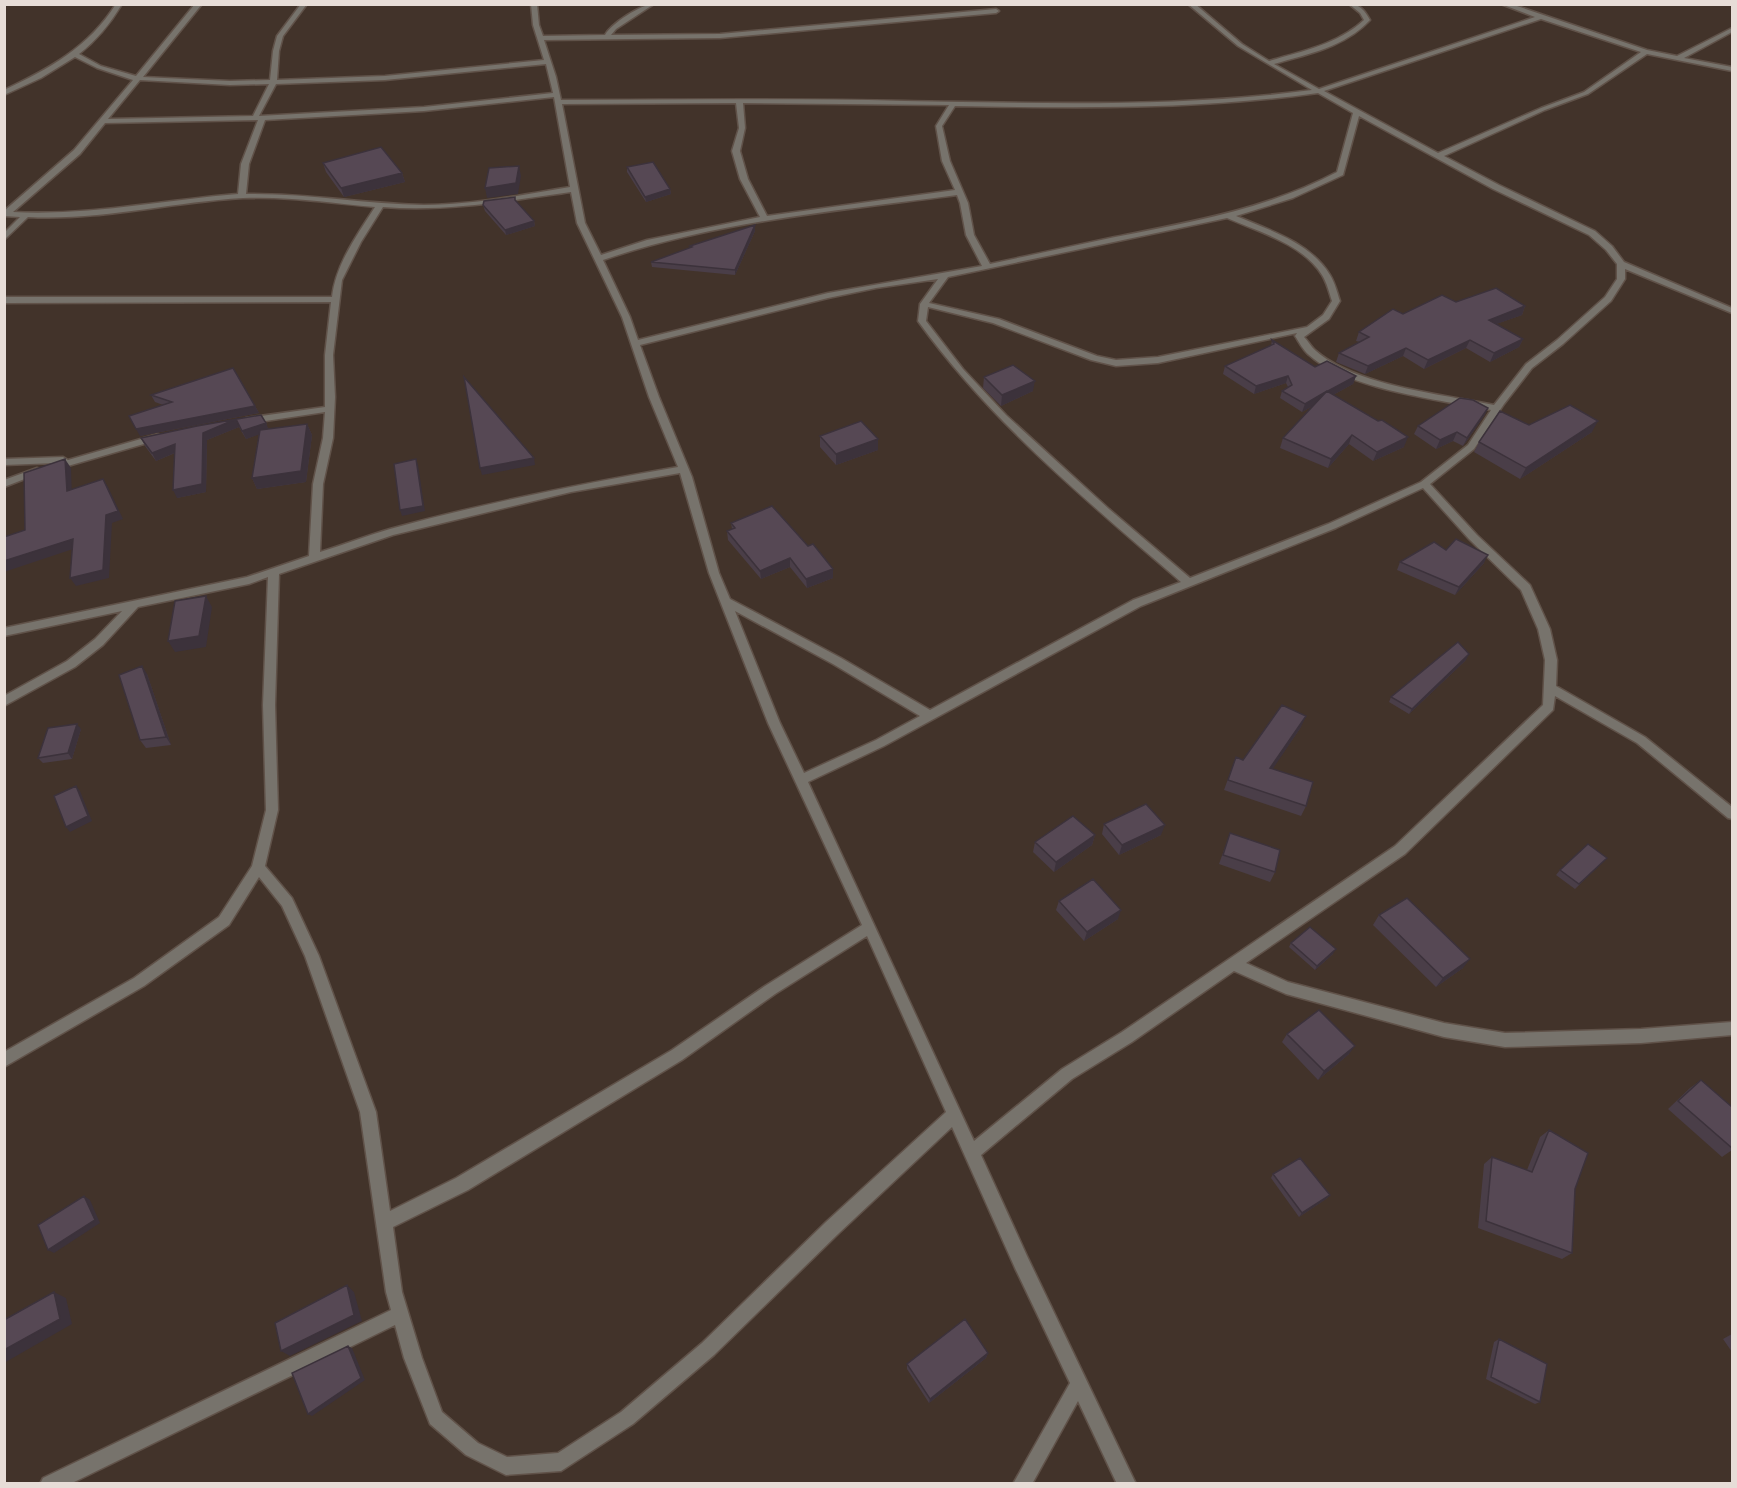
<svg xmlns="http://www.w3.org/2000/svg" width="1737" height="1488" font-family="Signika,sans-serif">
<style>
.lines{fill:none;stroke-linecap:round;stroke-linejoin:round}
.minor-casing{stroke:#605249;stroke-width:3}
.minor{fill:#77736c;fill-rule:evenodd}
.wall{fill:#4a3e48}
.shaded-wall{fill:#3c323b}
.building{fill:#564854;stroke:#3c323b;stroke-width:1.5}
</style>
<rect width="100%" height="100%" fill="#42332a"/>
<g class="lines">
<!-- minor casing -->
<g class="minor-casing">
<path id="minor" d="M116,4H122C110,24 97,40 79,54L101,66L136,76L195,4H202L143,77L230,81L270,80L273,51L277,36L301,4H307L283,36L279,51L277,80L385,76L544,60L533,25L531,4H537L539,25L543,36L605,35C611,24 641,4 654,4L616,29L611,35L720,34L996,9L999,11L996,13L720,38L544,40L556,77L561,100C676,100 790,98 905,101C1041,103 1177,108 1312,90L1238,46L1188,4H1195L1242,44L1269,61C1303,51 1338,44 1364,20L1360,13L1349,4C1360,4 1365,11 1370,20C1345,47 1308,54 1274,64L1319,89L1535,17L1501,4H1511L1647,50L1677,56L1732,28V32L1684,58L1732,67V71L1647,54L1588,94L1545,110L1444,156L1499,185L1595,231L1612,246L1624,262L1732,308V313L1625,269V279L1611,301L1563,344L1532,368L1504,404L1474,449L1430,484L1477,535L1530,585L1550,629L1557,660L1556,686L1645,737L1732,807V819L1728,818L1637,743L1555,696L1553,710L1405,854L1246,963L1288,982L1444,1023L1505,1033L1641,1029L1732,1022V1035L1641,1043L1505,1047L1444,1037L1286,994L1234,971L1132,1042L1072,1079L981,1155L1027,1256L1136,1484H1117L1078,1401L1032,1484H1013L1070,1383L1015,1268L952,1127L838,1234L714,1355L633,1424L561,1471L506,1475L466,1455L430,1424L404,1358L395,1325L70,1484H40L43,1478L391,1310L386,1292L360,1112L305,956L282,906L259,877L229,925L144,986L4,1067V1052L134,978L219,917L252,866L266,810L263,705L268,577L249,584L138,607L103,645L75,667L4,706V696L67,661L95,639L122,611L4,636V628L247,577L309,556L313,484L323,438L325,412L246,424L241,421L246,418L325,407V355L331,302L4,303V297H332C336,263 358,234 375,207C331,203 287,196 243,198C171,202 100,221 28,217L4,240V233L20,217L4,216V211L74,150L133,80L97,68L75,57L41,78L4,95V90C49,69 89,47 116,4ZM1541,19L1641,52L1584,92L1541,108L1438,153L1324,91ZM546,64L553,93L424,107L259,116L276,84L385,80ZM140,80L230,85L269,84L253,116L108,119ZM1318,93L1353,113L1337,172C1267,209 1191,222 1115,237C1073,246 1031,255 990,264L974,235L968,203L950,161L942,126L955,106C1077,108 1197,110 1318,93ZM554,97L570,187C522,195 473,205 424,205C365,204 306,193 246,194L249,164L265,120L424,111ZM736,103L739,128L732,151L740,179L760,217L647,240L601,255L585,223L562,104ZM743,103L949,105L936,126L942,161L955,190L767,216L748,179L740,151L745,128ZM1359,116L1493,189L1589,235L1606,250L1617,264V279L1605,297L1557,340L1526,364L1494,405C1442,394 1356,386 1316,351C1311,347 1308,341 1304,337L1329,319L1340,301C1337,292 1335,283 1330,275C1310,242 1269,230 1236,216L1293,198L1343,175ZM258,120L241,164L238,194C163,200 89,216 13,212L80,154L105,123ZM571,192L577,223L622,317L649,397L678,467C581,484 484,503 390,529C366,536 343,545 320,552L323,484L333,438L335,397L333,355L342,280L361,242L383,207C447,212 508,201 571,192ZM957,195L960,203L966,235L982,266L828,293L638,340L630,317L603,260C717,221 837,211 957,195ZM1227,218C1259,232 1303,244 1322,275C1327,283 1329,292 1332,301L1323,315L1307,327L1158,357L1116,360L1097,356L999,319L929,303L948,277ZM938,279L920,304L918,321C990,421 1087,501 1181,582L1133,600L930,710L841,658L730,599L719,573L692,477L659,397L640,345L828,298L876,288ZM928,307L993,323L1091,360L1116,366L1158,363L1297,333L1295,336C1299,342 1303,350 1309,355C1346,389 1441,400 1491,410L1468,445L1421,482L1328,524L1190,578L1109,509L1006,415L963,369L926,321ZM680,473L709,573L768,723L862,925L765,986L672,1050L456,1178L390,1211L376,1112L319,956L292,898L265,866L278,810L275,705L279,574L393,535L571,492ZM1423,488L1469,539L1521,590L1538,629L1545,660L1543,705L1395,846L1122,1032L1062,1069L974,1141L808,782L884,746L1141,606L1336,528ZM735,611L833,664L920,716L876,740L804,773L780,723ZM867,936L946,1112L826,1222L702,1343L621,1412L558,1453L507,1457L478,1443L442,1412L422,1358L402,1292L393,1227L468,1190L682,1060L775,994Z
M158,434L163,437L161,439L54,470L49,467L56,463L4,465V459L63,457L68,460Z
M37,468L40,469V473L4,487V480Z"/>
</g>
<!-- minor -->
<use href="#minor" class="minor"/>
</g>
<!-- wall -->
<path class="wall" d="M323,163L402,173L405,182L344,197L326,172Z
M627,167L670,189L671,194L646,202L627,172Z
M516,202L534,221L535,226L506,235L485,211L483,205Z
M755,231L735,275L652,267L651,262L690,248V246Z
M1456,302L1525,306L1522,315L1496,324L1523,339L1519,347L1490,362L1466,348L1424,369L1403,356L1365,374L1336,362L1339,353L1360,342L1356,341L1359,332Z
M1272,340L1315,367L1356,376L1353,384L1333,395L1404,447L1373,461L1349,444L1328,468L1280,448L1283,438L1313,406L1302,412L1280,398L1282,391L1288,387L1286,383L1254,394L1223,374L1225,366L1271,346Z
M984,377L1033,391L1001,406L983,388Z
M151,395L255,406L259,413L140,436L163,405L155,402Z
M1488,408L1484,416L1463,446L1453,441L1436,449L1414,434L1418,426Z
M266,423L268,429L307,424L312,435L306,482L257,489L252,478L259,434L246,439L239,427L207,440L206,492L177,498L175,453L156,461L145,446L141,438Z
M1529,425L1592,432L1520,479L1474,452L1479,442Z
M820,436L878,450L836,465L820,447Z
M731,523L833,578L807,588L790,567L761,579L728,540L727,531L732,529Z
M1446,550L1484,563L1455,595L1397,570L1400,562Z
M1466,660L1409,714L1389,702L1391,697Z
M147,674L171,745L146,748L140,740Z
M1301,727L1272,769L1306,806L1301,816L1224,790L1236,757L1243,760Z
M81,729L72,759L43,763L38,758Z
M1104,824L1161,835L1119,855L1102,834Z
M1230,833L1275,872L1270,882L1219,864Z
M1095,835L1092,845L1054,872L1033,852L1035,842Z
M1607,858L1575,889L1556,875L1560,870Z
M1059,901L1118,919L1084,941L1056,910Z
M1379,915L1463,968L1436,987L1373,925Z
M1291,943L1333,954L1315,970L1289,947Z
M1287,1034L1349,1054L1318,1080L1282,1042Z
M1701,1080L1732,1107V1150L1722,1157L1668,1109L1690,1088Z
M1549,1130L1575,1189L1572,1253L1562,1259L1478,1228L1484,1164L1492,1157L1527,1170L1540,1137Z
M1273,1174L1330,1195L1326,1199L1299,1217L1271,1178Z
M1732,1334V1352L1723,1339Z
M1499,1339L1540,1402L1535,1404L1486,1379L1494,1342Z
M988,1353L986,1358L929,1403L907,1369V1364Z"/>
<!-- shaded-wall -->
<path class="shaded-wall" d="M519,166L521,176L518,194L487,198L485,188Z
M402,173L405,182L344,197L341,188Z
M670,189L671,194L646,202L645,197Z
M534,221L535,226L506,235L505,230Z
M755,225V231L735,275V270Z
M1525,306L1522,315L1485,328L1489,320Z
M1523,339L1519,347L1490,362L1494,353Z
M1470,340L1466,348L1424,369L1428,360Z
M1406,348L1403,356L1365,374L1368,366Z
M1288,376L1286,383L1254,394L1256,386Z
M1356,376L1353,384L1302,412L1305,404Z
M1035,381L1033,391L1001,406L1002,395Z
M255,406L259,413L140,436L136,429Z
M1488,408L1484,416L1463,446L1467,438Z
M236,419L239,427L207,440L206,492L177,498L173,490L203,433Z
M1598,421L1592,432L1520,479L1526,468Z
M266,423L269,431L246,439L242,431Z
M307,424L312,435L306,482L257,489L252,478Z
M1457,432L1453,441L1436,449L1440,440Z
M1352,435L1349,444L1328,468L1331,459Z
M1408,437L1404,447L1373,461L1377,452Z
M878,439V450L836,465V454Z
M175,444L179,451L156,461L152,453Z
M534,458L535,465L482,475L480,468Z
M65,459L71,468L72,500L67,491Z
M416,459L418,465L425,511L402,516L400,510Z
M103,479L108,487L123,519L112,523L109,578L76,586L70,578Z
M73,539L79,547L4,572V561Z
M1488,555L1484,563L1455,595L1459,587Z
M790,558V567L761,579L760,571Z
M833,569V578L807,588L806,579Z
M206,596L212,607L206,647L175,652L168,641Z
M1469,654L1466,660L1409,714L1412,709Z
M142,666L147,674L171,745L166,737Z
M1306,716L1301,727L1266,779L1270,768Z
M77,724L81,729L72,759L68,753Z
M76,786L80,791L92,821L70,832L66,827Z
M1165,825L1161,835L1119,855L1122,845Z
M1095,835L1092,845L1054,872L1056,862Z
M1121,910L1118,919L1084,941L1087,932Z
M1336,949L1333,954L1315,970L1317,966Z
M1470,959L1463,968L1436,987L1443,978Z
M1355,1046L1349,1054L1318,1080L1324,1071Z
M1330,1195L1326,1199L1299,1217L1302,1213Z
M84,1196L90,1200L100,1223L54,1253L48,1250Z
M347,1285L354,1292L362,1321L290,1356L281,1351Z
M54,1292L66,1298L72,1324L4,1363V1350Z
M348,1346L352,1348L365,1380L312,1416L308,1414Z
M988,1353L986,1358L929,1403L930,1399Z"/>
<!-- building -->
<path class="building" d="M381,147L402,173L341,188L323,163Z
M653,162L670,189L645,197L627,167Z
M519,166L516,183L485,188L489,168Z
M515,197V200L534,221L505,230L483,205L484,201Z
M755,225L735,270L651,262L692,247L690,246Z
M1496,288L1525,306L1489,320L1523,339L1494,353L1470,340L1428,360L1406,348L1368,366L1339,353L1369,337L1359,332L1393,309L1403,314L1442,295L1456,302Z
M1272,340L1315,367L1327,361L1356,376L1328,391H1327L1305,404L1282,391L1292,385L1288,376L1256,386L1225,366L1274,344Z
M1013,365L1035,381L1002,395L984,377Z
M233,368L255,406L136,429L129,416L172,402L151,395Z
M464,377L534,458L480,468Z
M1327,391L1378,421L1382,420L1408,437L1377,452L1352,435L1331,459L1283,438Z
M1460,398L1473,400L1488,408L1467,438L1457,432L1440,440L1418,426Z
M1570,405L1598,421L1526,468L1479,442L1500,411L1529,425Z
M261,415L266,423L242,431L236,419L203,433L202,484L173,490L175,444L152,453L141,438L197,426Z
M861,421L878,439L836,454L820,436Z
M307,424L301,471L252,478L260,430Z
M65,459L67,491L103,479L118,511L106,515L103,570L70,578L73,539L4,561V537L25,530L24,473Z
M416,459L423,506L400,510L394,464Z
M772,506L808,546L813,544L833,569L806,579L790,558L760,571L727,531L735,528L731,523Z
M1456,539L1488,555L1459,587L1400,562L1434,542L1446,550Z
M206,596L199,636L168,641L175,601Z
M1458,642L1469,654L1412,709L1391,697Z
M142,666L166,737L140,740L119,675Z
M1282,705L1306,716L1270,768L1313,782L1306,806L1228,780L1236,757L1243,760Z
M77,724L68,753L38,758L48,728Z
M76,786L88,816L66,827L54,796Z
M1146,804L1165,825L1122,845L1104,824Z
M1073,816L1095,835L1056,862L1035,842Z
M1230,833L1280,850L1275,872L1223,855Z
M1588,844L1607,858L1579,884L1560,870Z
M1093,879L1121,910L1087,932L1059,901Z
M1407,898L1470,959L1443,978L1379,915Z
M1310,927L1336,949L1317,966L1291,943Z
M1319,1010L1355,1046L1324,1071L1287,1034Z
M1701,1080L1732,1107V1148L1678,1101Z
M1549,1130L1588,1153L1575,1189L1572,1253L1486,1221L1492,1157L1532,1172Z
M1300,1158L1330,1195L1302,1213L1273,1174Z
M84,1196L95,1220L48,1250L38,1225Z
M347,1285L354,1315L281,1351L275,1323Z
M54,1292L60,1319L4,1350V1320Z
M965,1319L988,1353L930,1399L907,1364Z
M1499,1339L1547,1364L1540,1402L1491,1377Z
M348,1346L361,1378L308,1414L292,1373Z"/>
<!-- border -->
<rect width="1737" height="1488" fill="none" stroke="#e7ddd7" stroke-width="12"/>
</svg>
